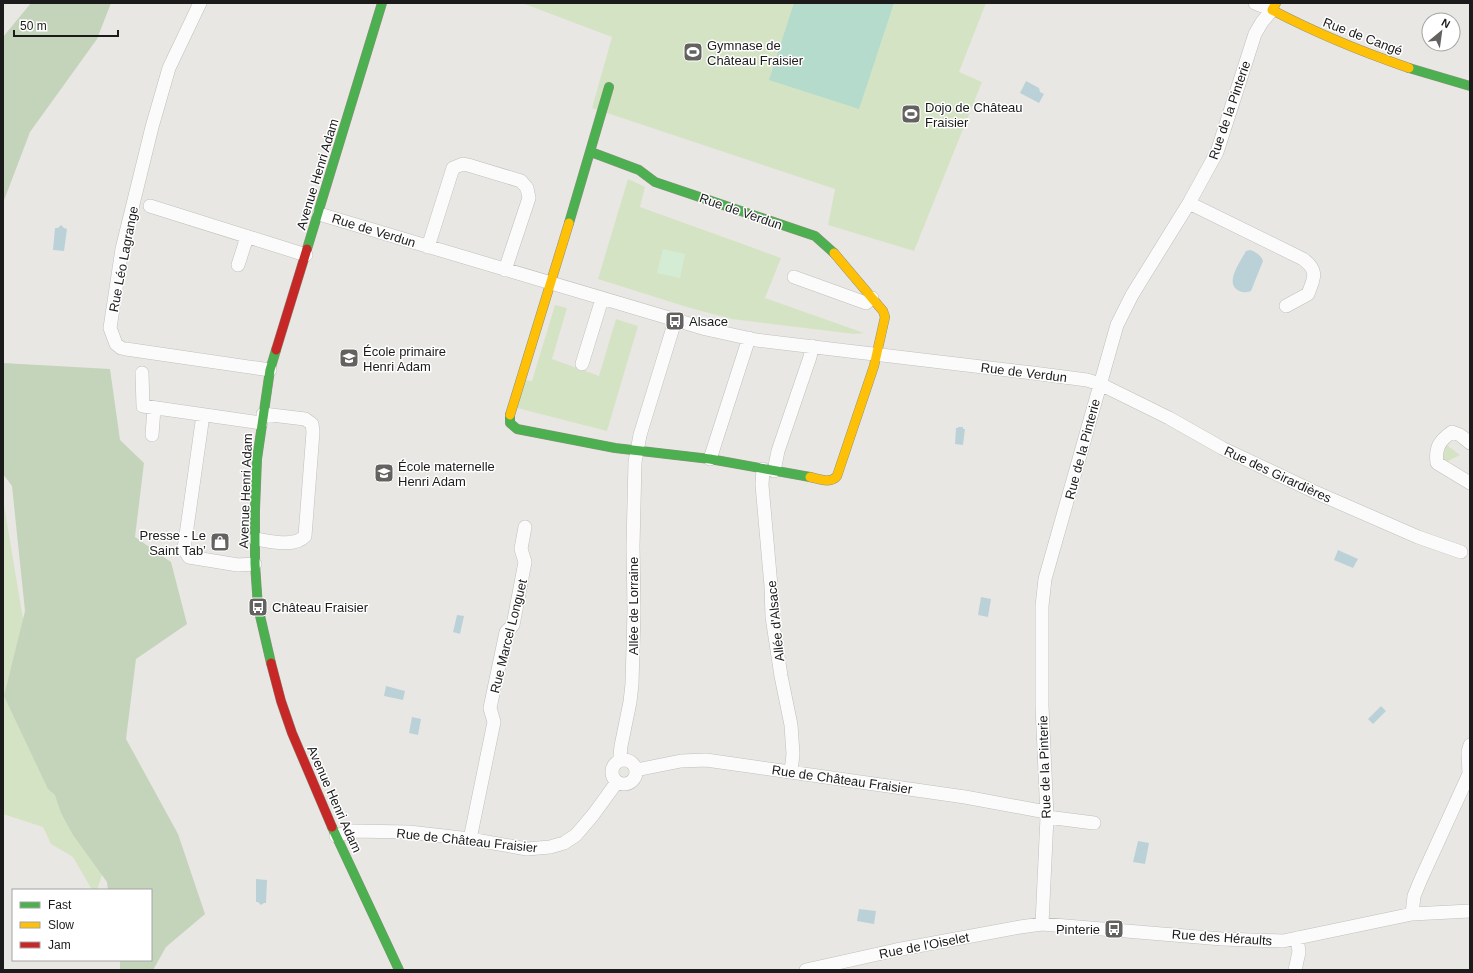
<svg xmlns="http://www.w3.org/2000/svg" width="1473" height="973" font-family="Arial,sans-serif">
<style>
.grass{fill:#d5e3c5}
.forest{fill:#c4d4bb}
.park{fill:#d4ecd4}
.pitch{fill:#b4dbcb}
.water{fill:#bbd1d8}
.lines{fill:none;stroke-linecap:round;stroke-linejoin:round}
.street-casing{stroke:#c0bfbe;stroke-width:14}
.fast-casing{stroke:#8e907e;stroke-width:10}
.slow-casing{stroke:#8e907e;stroke-width:10}
.jam-casing{stroke:#8e907e;stroke-width:10}
.street{stroke:#fcfbfb;stroke-width:13}
.fast{stroke:#4caf50;stroke-width:9}
.slow{stroke:#ffc107;stroke-width:9}
.jam{stroke:#c62828;stroke-width:9}
.labels{text-anchor:middle;stroke-width:3;stroke-linejoin:round;paint-order:stroke}
.street-label{font-size:13px;fill:#1b1b1b;stroke:#fff}
.poi-label{font-size:13px;fill:#1b1b1b;stroke:#fff;text-anchor:start}
</style>
<rect width="100%" height="100%" fill="#e9e7e3"/>
<!-- grass -->
<path class="grass" d="M522,3H986L959,72L982,82L914,251L828,225L835,189L592,108L612,37Z
M628,179L645,187L640,207L781,258L765,298L864,333L854,334L732,319L690,308L598,279Z
M555,305L567,308L552,359L599,376L616,319L638,326L607,431L517,408L525,380L532,381Z
M1444,443L1460,455L1446,462L1442,456Z
M3,499L31,667L105,866L97,890H92L73,857L51,844L43,827L3,814Z"/>
<!-- forest -->
<path class="forest" d="M31,3H111L97,39L30,132L3,203V37Z
M3,363L110,369L120,440L144,463L135,537L171,562L187,624L136,659L126,739L178,834L205,914L166,947L153,970H120V960H151V890H108L107,882L73,835L61,813L55,795L48,789L4,696L25,611L12,486L3,474Z"/>
<!-- park -->
<path class="park" d="M663,249L685,254L680,278L657,273Z"/>
<!-- pitch -->
<path class="pitch" d="M794,3H894L859,109L769,80Z"/>
<!-- water -->
<path class="water" d="M1026,81L1039,88L1040,92L1044,94L1039,103L1020,93Z
M61,225L64,228L67,229L64,251L53,250L55,228H58Z
M1250,250C1256,252 1261,255 1263,261L1251,291C1245,293 1241,293 1236,289C1226,281 1241,260 1246,251Z
M958,427H963V429H965L963,445L955,444L956,428H958Z
M1338,550L1358,559L1353,568L1334,560Z
M981,597L991,599L988,617L978,615Z
M457,615L464,616L460,634L453,632Z
M386,686L405,691L403,700L384,696Z
M1381,706L1386,711L1373,724L1368,719Z
M412,717L421,719L418,735L409,733Z
M1138,841L1149,843L1145,864L1133,862Z
M256,879L267,880L266,903H264L261,905L258,902H256Z
M859,909L876,911L874,924L857,921Z"/>
<g class="lines">
<!-- street casing -->
<g class="street-casing">
<path id="street" d="M200,3L169,68L152,127L122,249L110,328L116,344L121,348L126,349L270,370
M1189,203L1303,259C1319,271 1314,278 1308,294L1286,306
M150,206L306,255
M319,214L706,329L756,340L1033,373L1087,380L1100,384L1169,418L1222,448L1317,493L1418,537L1461,552
M428,247L453,168L463,164L468,165L521,181L527,188L529,198L505,270
M238,265L247,237
M794,277L866,303L872,298
M582,364L602,299
M142,373L143,406L261,423
M203,415L184,549L189,557L238,565L255,564
M152,435L154,408
M1470,443L1460,435L1452,432C1439,441 1435,448 1437,463L1470,483
M710,459L749,338
M763,469L762,485L771,586L772,617L781,676L791,725L793,754L791,772
M774,471L778,451L810,357L812,346
M255,539C270,541 294,548 305,536L313,432L312,424L305,419L263,414
M612 772a12 12 0 1 1 24 0a12 12 0 1 1-24 0Z
M622,760L620,756L621,746L630,702L632,684L634,611L633,546L635,462L640,435L675,321
M636,770L681,761L706,760L965,797L1046,812
M1047,817L1094,823
M336,836L352,831L409,832L470,839L527,849L550,847L564,843L576,835L593,815L617,782
M470,839L494,722L490,708L506,632L513,625L525,562L521,549L525,527
M1412,914L1414,896L1421,879L1469,774L1468,752L1470,745
M1042,924L1047,817L1042,706V606L1045,579L1117,325L1132,295L1189,203L1217,152L1255,34L1262,22L1272,10L1255,3
M806,970L896,950L1020,927L1042,924L1222,939L1283,941L1412,914L1470,911
M1295,970L1299,952L1297,938"/>
</g>
<!-- fast casing -->
<g class="fast-casing">
<path id="fast" d="M1409,68L1470,86
M591,152L639,170L655,182L815,236L834,253
M569,223L609,87
M307,249L382,3
M510,415V423L517,429L615,448L710,459L810,477
M271,663L258,607L255,564V510L257,459L270,370L276,350
M332,827L399,970"/>
</g>
<!-- slow casing -->
<g class="slow-casing">
<path id="slow" d="M1276,3L1272,10C1316,33 1362,52 1409,68
M510,415L569,223
M810,477C819,479 831,484 837,476L874,366L885,317L883,311L834,253"/>
</g>
<!-- jam casing -->
<g class="jam-casing">
<path id="jam" d="M276,350L307,249
M271,663L281,701L292,733L332,827"/>
</g>
<!-- street -->
<use href="#street" class="street"/>
<!-- fast -->
<use href="#fast" class="fast"/>
<!-- slow -->
<use href="#slow" class="slow"/>
<!-- jam -->
<use href="#jam" class="jam"/>
</g>
<!-- icons -->
<defs>
<g id="stadium-square" transform="scale(1)"><rect x="-9" y="-9" width="18" height="18" rx="4" fill="#636261" stroke="#fff"/><path d="M0-5a6.5 5 0 1 0 0 10a6.5 5 0 1 0 0-10ZM-3.5-1.8h7v3.6h-7Z" fill="#fff"/></g>
<g id="bus-square" transform="scale(1)"><rect x="-9" y="-9" width="18" height="18" rx="4" fill="#636261" stroke="#fff"/><path d="M-5-6H5V4H4V6H2V4H-2V6H-4V4H-5ZM-3.5-4V0h7V-4ZM-3.5 1.2v1.5H-2V1.2ZM2 1.2v1.5H3.5V1.2Z" fill="#fff"/></g>
<g id="school-square" transform="scale(1)"><rect x="-9" y="-9" width="18" height="18" rx="4" fill="#636261" stroke="#fff"/><path d="M0-5L7-2L0 1L-7-2ZM-4 1L0 2.5L4 1V4Q0 6-4 4Z" fill="#fff"/></g>
<g id="shop-square" transform="scale(1)"><rect x="-9" y="-9" width="18" height="18" rx="4" fill="#636261" stroke="#fff"/><path d="M-5-2.5h2.3a2.7 3.5 0 0 1 5.4 0H5L5.5 6h-11ZM-1.5-2.5h3a1.5 2.3 0 0 0-3 0Z" fill="#fff"/></g>
</defs>
<g fill-rule="evenodd">
<use href="#stadium-square" x="693" y="52"/>
<use href="#stadium-square" x="911" y="114"/>
<use href="#bus-square" x="675" y="321"/>
<use href="#school-square" x="349" y="358"/>
<use href="#school-square" x="384" y="473"/>
<use href="#shop-square" x="220" y="542"/>
<use href="#bus-square" x="258" y="607"/>
<use href="#bus-square" x="1114" y="929"/>
</g>
<g class="labels">
<!-- street labels -->
<g class="street-label">
<text transform="translate(1363 36) rotate(21)" y="5">Rue de Cangé</text>
<text transform="translate(1229 110) rotate(-71)" y="5">Rue de la Pinterie</text>
<text transform="translate(317 174) rotate(-73)" y="5">Avenue Henri Adam</text>
<text transform="translate(741 211) rotate(19)" y="5">Rue de Verdun</text>
<text transform="translate(374 230) rotate(17)" y="5">Rue de Verdun</text>
<text transform="translate(123 259) rotate(-79)" y="5">Rue Léo Lagrange</text>
<text transform="translate(1024 372) rotate(7)" y="5">Rue de Verdun</text>
<text transform="translate(1082 449) rotate(-75)" y="5">Rue de la Pinterie</text>
<text transform="translate(1278 474) rotate(25)" y="5">Rue des Girardières</text>
<text transform="translate(245 491) rotate(-88)" y="5">Avenue Henri Adam</text>
<text transform="translate(633 606) rotate(-90)" y="5">Allée de Lorraine</text>
<text transform="translate(775 621) rotate(-96)" y="5">Allée d'Alsace</text>
<text transform="translate(508 636) rotate(-76)" y="5">Rue Marcel Longuet</text>
<text transform="translate(1044 767) rotate(-92)" y="5">Rue de la Pinterie</text>
<text transform="translate(842 779) rotate(8)" y="5">Rue de Château Fraisier</text>
<text transform="translate(335 799) rotate(66)" y="5">Avenue Henri Adam</text>
<text transform="translate(467 840) rotate(6)" y="5">Rue de Château Fraisier</text>
<text transform="translate(1222 937) rotate(4)" y="5">Rue des Héraults</text>
<text transform="translate(924 945) rotate(-11)" y="5">Rue de l'Oiselet</text>
</g>
<!-- poi labels -->
<g class="poi-label">
<text x="707" y="50">Gymnase de<tspan x="707" dy="15">Château Fraisier</tspan></text>
<text x="925" y="112">Dojo de Château<tspan x="925" dy="15">Fraisier</tspan></text>
<text x="689" y="326">Alsace</text>
<text x="363" y="356">École primaire<tspan x="363" dy="15">Henri Adam</tspan></text>
<text x="398" y="471">École maternelle<tspan x="398" dy="15">Henri Adam</tspan></text>
<text x="206" y="540" text-anchor="end">Presse - Le<tspan x="206" dy="15">Saint Tab’</tspan></text>
<text x="272" y="612">Château Fraisier</text>
<text x="1100" y="934" text-anchor="end">Pinterie</text>
</g>
</g>
<!-- border -->
<rect width="1473" height="973" fill="none" stroke="#1b1b1b" stroke-width="8"/>
<!-- legend -->
<rect x="12" y="889" width="140" height="72" fill="#ffffff" stroke="#a4a4a4"/>
<rect x="20" y="902" width="20" height="6" fill="#4caf50" stroke="#a4a4a4"/>
<text x="48" y="909" font-size="12" fill="#1b1b1b">Fast</text>
<rect x="20" y="922" width="20" height="6" fill="#ffc107" stroke="#a4a4a4"/>
<text x="48" y="929" font-size="12" fill="#1b1b1b">Slow</text>
<rect x="20" y="942" width="20" height="6" fill="#c62828" stroke="#a4a4a4"/>
<text x="48" y="949" font-size="12" fill="#1b1b1b">Jam</text>
<!-- north arrow -->
<g transform="translate(1441 32) rotate(29)"><circle r="19" fill="#ffffff" stroke="#a4a4a4"/>
<path d="M0-3L7 15L0 10L-7 15Z" fill="#636261"/>
<text y="-6" font-size="11" font-weight="bold" text-anchor="middle" fill="#1b1b1b">N</text>
</g>
<!-- scale -->
<path d="M14 30v6h104v-6" fill="none" stroke="#1b1b1b" stroke-width="2"/>
<text x="20" y="30" font-size="12" fill="#1b1b1b" stroke="#ffffff" stroke-width="3" paint-order="stroke">50 m</text>
</svg>
